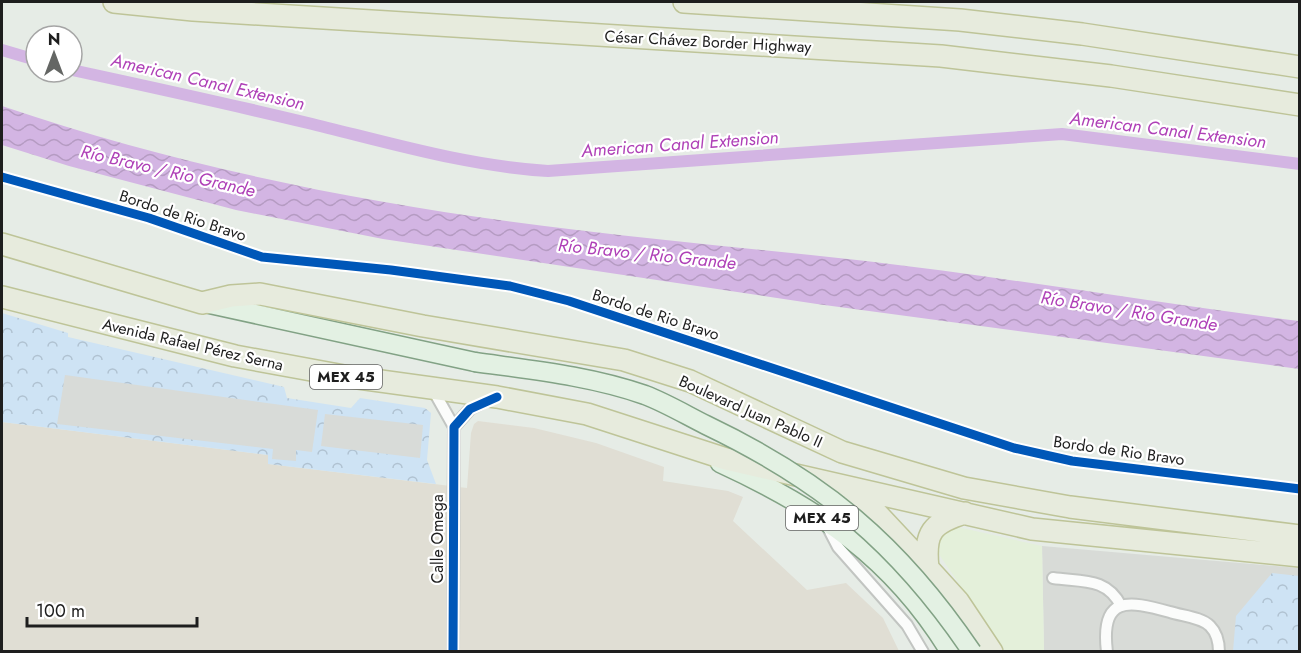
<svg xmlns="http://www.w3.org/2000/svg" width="1301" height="653" font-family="Jost,sans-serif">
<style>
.residential{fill:#d8dbd7}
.commercial{fill:#e4f0da}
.industrial{fill:#e0ded4}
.park{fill:url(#park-crowns)}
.parking{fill:#d8dbd8}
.water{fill:url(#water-waves)}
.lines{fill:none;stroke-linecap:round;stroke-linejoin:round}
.canal{stroke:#d3b5e3;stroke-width:12}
.street-casing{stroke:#c2c5c2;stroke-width:14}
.primary-casing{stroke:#82a285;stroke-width:21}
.highway-casing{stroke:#bec498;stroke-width:24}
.street{stroke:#fbfcfb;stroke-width:10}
.primary{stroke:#e3f1e3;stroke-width:18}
.highway{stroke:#e7ebdd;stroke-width:21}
.primary-bridge-casing{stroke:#82a285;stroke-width:21;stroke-linecap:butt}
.primary-bridge{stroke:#e3f1e3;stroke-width:18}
.cycleway-casing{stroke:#fff;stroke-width:13}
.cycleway{stroke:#0057b8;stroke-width:9}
.labels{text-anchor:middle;stroke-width:4.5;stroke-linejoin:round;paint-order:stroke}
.shield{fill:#fff;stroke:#626262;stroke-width:1.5}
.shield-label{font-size:15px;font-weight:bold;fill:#1e1e1e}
.street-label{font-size:16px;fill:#1e1e1e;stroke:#fff}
.water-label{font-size:18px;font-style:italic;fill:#af40b7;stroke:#fff}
</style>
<defs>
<pattern id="park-crowns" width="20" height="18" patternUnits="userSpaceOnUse" patternTransform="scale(1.5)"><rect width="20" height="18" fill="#cee3f4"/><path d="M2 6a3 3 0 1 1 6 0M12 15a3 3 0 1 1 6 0" fill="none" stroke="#b0c2d1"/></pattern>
<pattern id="water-waves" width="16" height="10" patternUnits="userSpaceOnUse" patternTransform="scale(1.5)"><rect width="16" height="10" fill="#d3b5e3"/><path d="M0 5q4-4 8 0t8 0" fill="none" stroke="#b59bc2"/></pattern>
</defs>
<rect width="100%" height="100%" fill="#e6ece6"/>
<!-- residential -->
<path class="residential" d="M1042,546L1299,568V651H1044Z"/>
<!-- commercial -->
<path class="commercial" d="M953,526L1042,546L1044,651H1005L938,553L942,529Z"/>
<!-- industrial -->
<path class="industrial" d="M478,421L534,428L596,443L664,467L663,481L728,491L743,497L733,521L807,590L846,583L883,618L899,651L2,652V422L268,455L269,464L467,488L471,433L474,424Z"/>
<!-- park -->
<path class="park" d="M2,313L68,333V337L284,387L287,398L351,408L360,398L425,408L431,413L427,460L436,484L268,464V455L2,422Z
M1272,573L1299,576V651H1233L1236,616Z"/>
<!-- parking -->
<path class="parking" d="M65,375L318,410L312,452L296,450V461L272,459L273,449L57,424Z
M325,414L423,425L420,458L321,446Z"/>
<!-- water -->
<path class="water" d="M2,106C187,169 382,207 577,230C673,242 770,250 866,261C1011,278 1155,303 1299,321V369L817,304L383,239L236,210L69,166L2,145Z"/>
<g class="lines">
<!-- canal -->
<path class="canal" d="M2,50L36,60
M72,70C151,87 229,104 308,123C387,142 466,166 548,171L1062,134L1300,164"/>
<!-- street casing -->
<g class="street-casing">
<path id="street" d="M432,388L454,427
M825,522L838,547L907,625L923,652
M1053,578C1081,582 1107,577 1121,606
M453,652L454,427L470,409L488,400
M1107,652C1100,596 1127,600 1170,612C1182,616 1201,617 1210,626C1217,633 1219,642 1219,652"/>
</g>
<!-- primary casing -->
<g class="primary-casing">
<path id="primary" d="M205,303L475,362
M720,463C818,508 893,558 950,652"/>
</g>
<!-- highway casing -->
<g class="highway-casing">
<path id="highway" d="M114,2L193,10L941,56L1111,76L1300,105
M684,2L960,20L1082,34L1300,67
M2,244L202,303L231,296L260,294L423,326L624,360L690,381L842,452L964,488L1070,507L1300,536
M2,297L235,356L344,376L497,397L587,414L726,459L1032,529L1300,556
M965,513C932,523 924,532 928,568L958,601L992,652
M824,519L856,503L869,505L928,568"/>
</g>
<!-- street -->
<use href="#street" class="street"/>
<!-- primary -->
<use href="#primary" class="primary"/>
<!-- highway -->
<use href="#highway" class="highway"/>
<!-- primary-bridge casing -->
<g class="primary-bridge-casing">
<path id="primary-bridge" d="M475,362C532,370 591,376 645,395C666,403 686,415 706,425C823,481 899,544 972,652"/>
</g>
<!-- primary-bridge -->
<use href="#primary-bridge" class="primary-bridge"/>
<!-- cycleway casing -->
<g class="cycleway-casing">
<path id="cycleway" d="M2,177L149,218L262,257L391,270L510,286L569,301L1014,448L1072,461L1300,489
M453,652L454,427L470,409L497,397"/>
</g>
<!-- cycleway -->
<use href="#cycleway" class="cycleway"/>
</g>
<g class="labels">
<!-- shield labels -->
<g class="shield">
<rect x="310" y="365" width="72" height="24" rx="4.5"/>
<rect x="786" y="506" width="72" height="24" rx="4.5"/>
</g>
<g class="shield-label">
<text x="346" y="382">MEX 45</text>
<text x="822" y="523">MEX 45</text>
</g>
<!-- street labels -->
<g class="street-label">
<text transform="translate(708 41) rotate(3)" y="6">César Chávez Border Highway</text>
<text transform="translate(183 215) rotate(18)" y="6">Bordo de Rio Bravo</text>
<text transform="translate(656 314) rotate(18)" y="6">Bordo de Rio Bravo</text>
<text transform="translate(193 344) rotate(13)" y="6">Avenida Rafael Pérez Serna</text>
<text transform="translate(751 411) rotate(24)" y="6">Boulevard Juan Pablo II</text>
<text transform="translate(1119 450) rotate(8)" y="6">Bordo de Rio Bravo</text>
<text transform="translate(437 539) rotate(-90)" y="6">Calle Omega</text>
</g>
<!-- water labels -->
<g class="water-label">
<text transform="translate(208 82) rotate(13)" y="6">American Canal Extension</text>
<text transform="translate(1168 130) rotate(7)" y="6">American Canal Extension</text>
<text transform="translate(680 144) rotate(-4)" y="6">American Canal Extension</text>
<text transform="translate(168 171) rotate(13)" y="6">Río Bravo / Rio Grande</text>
<text transform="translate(647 254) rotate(6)" y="6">Río Bravo / Rio Grande</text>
<text transform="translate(1129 311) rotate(9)" y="6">Río Bravo / Rio Grande</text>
</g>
</g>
<!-- border -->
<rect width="1301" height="653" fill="none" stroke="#1e1e1e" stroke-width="6"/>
<!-- north arrow -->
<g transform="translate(54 54)"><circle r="28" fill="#ffffff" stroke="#a5a5a5" stroke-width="1.5"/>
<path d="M0-4.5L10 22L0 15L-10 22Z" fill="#646664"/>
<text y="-9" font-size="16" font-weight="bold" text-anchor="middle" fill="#1e1e1e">N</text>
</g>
<!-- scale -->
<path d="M27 617v9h170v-9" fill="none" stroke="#1e1e1e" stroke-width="3"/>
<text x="36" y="617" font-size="18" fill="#1e1e1e" stroke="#ffffff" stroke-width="4.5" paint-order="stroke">100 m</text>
</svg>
